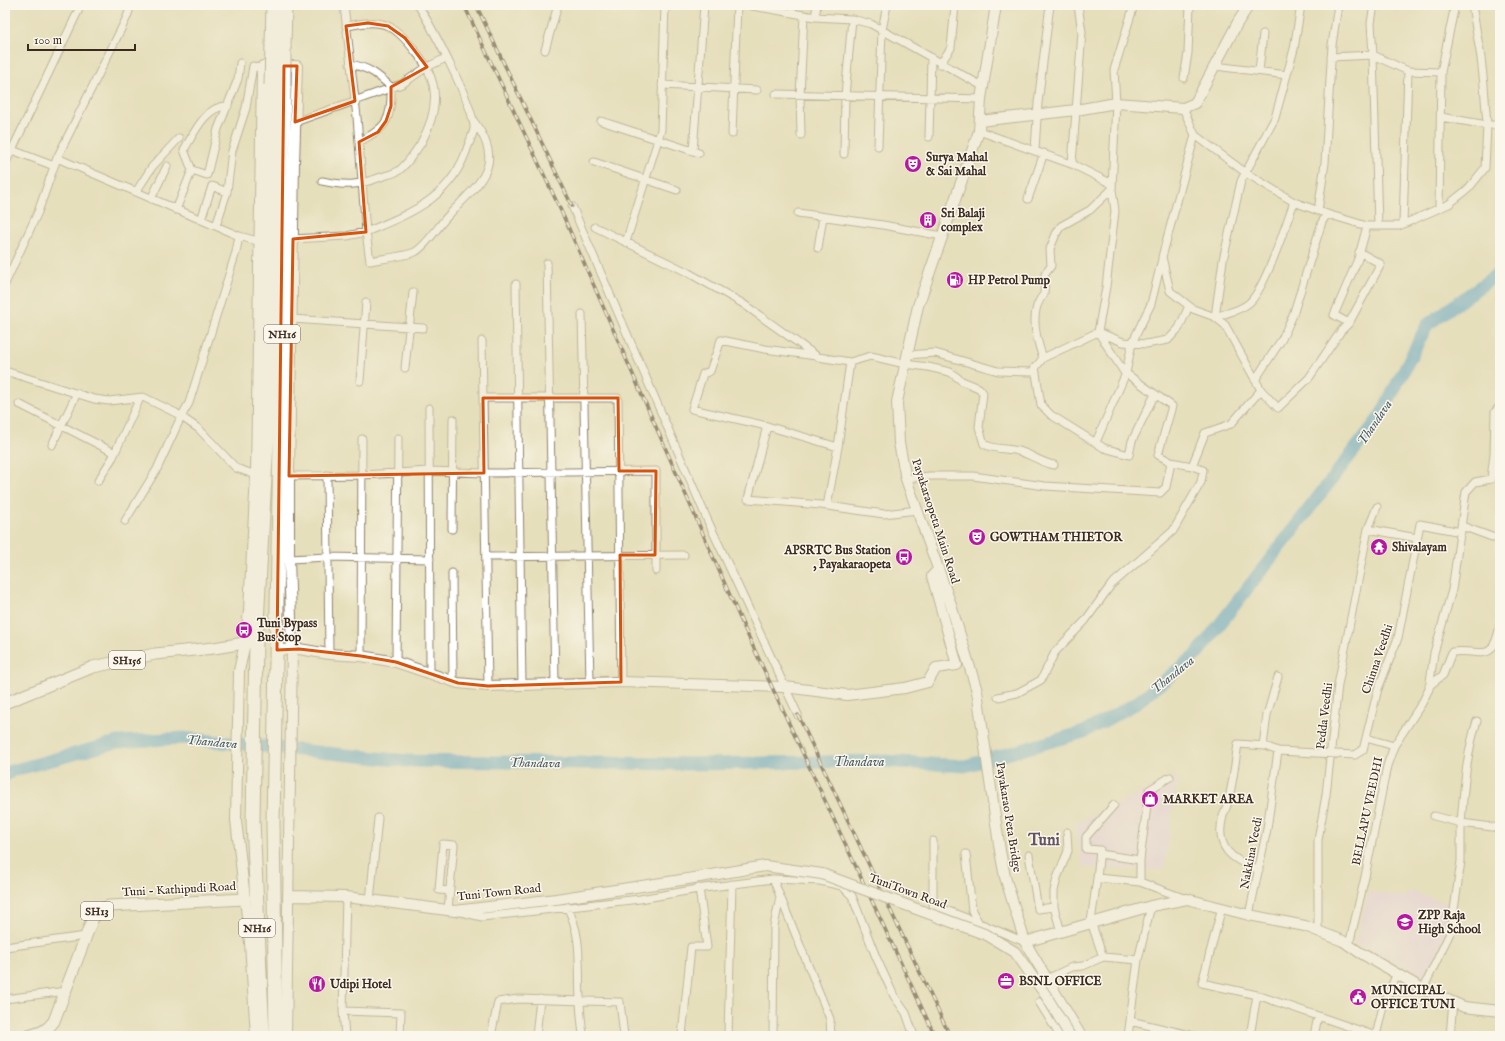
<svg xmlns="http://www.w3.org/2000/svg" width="1505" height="1041" font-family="'IM FELL English',serif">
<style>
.built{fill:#ead1ec}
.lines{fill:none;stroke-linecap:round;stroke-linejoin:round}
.river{stroke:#57a2cf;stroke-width:13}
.street-casing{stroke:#90846c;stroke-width:9}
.secondary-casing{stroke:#90846c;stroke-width:12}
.primary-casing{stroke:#90846c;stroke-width:13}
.highway-casing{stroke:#90846c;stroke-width:15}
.street{stroke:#fff;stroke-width:7}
.secondary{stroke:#fff;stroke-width:10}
.primary{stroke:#fff;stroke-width:11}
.highway{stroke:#fff;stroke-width:13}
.rail-casing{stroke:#3b2a1e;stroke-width:3.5}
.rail{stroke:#fbf7ec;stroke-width:2;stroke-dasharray:6;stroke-linecap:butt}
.secondary-bridge-casing{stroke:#90846c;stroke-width:12;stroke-linecap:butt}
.highway-bridge-casing{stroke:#90846c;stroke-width:15;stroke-linecap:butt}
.secondary-bridge{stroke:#fff;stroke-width:10}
.highway-bridge{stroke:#fff;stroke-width:13}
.marked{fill:none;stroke:#d7540e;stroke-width:3;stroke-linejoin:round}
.labels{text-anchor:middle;stroke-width:3;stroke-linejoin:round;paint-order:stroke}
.shield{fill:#fbf7ec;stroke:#75685c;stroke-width:1}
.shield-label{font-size:11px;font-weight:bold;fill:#3b2a1e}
.poi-label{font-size:12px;font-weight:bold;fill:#3b2a1e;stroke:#fbf7ec;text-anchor:start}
.street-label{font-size:12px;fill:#3b2a1e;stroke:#fbf7ec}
.water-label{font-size:13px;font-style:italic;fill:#465a65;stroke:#fbf7ec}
.district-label{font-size:16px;font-weight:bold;fill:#635462;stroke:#fbf7ec}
</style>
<rect width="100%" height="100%" fill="#fbf7ec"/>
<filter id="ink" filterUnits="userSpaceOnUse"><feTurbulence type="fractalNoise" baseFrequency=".025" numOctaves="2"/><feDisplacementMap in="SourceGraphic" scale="8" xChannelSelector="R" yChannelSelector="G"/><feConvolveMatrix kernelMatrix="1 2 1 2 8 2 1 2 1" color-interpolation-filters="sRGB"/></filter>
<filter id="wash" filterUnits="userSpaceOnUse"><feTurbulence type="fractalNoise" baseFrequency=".012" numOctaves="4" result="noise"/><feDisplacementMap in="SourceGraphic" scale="16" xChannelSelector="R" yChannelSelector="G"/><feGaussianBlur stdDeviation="0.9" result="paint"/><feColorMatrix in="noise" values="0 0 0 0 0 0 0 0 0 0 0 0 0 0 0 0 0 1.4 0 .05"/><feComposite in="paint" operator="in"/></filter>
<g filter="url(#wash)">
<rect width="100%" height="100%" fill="#e6dfbb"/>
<!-- built -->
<path class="built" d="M1178,775L1164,870L1083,867L1074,824Z
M1369,891L1405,897L1410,891L1456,906L1445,939L1427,978L1355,944Z"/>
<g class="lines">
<!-- river -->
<path class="river" d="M5,776L11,771L118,742L183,738L406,761L695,764L883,761L965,766L1084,732L1135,704L1196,655L1380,417L1427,325L1500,272"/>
</g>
</g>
<g filter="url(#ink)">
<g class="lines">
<!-- street casing -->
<g class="street-casing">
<path id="street" d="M418,5C430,24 476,109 474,129C473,134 470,141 468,146C452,198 411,213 366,232L370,261C381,259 406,256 415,252C425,247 438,227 446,218C478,183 509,166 472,119
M747,5L815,17L852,19L871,24L984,87
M1134,5L1114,70L1116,103L1112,189L1115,211L1106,287L1098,332L1123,342L1146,344L1168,340L1179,328L1189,306
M1374,5L1371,23L1373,55L1408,71L1441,72
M815,17L817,5
M545,50L558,5
M1331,57L1373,55L1378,226
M350,64C370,68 377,74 391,87C392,120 387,127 359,142
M940,64L951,48L955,5
M1215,66L1287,75
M1259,71L1263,34
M1184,78L1188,53L1190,5
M662,85L757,90
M776,94L981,99
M1183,108L1195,135L1246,173L1294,202L1327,214L1367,226H1399L1449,204L1468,189L1485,168L1487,125L1484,85L1481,58L1472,5
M1441,117L1487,125H1500
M601,121L699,153
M295,122L402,84L427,67L446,58
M979,131L1074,165L1112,184
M732,134L737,5
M801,135L800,95L804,15
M929,137L931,58
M878,146L882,30L887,5
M12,150L81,5
M1035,150L1038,103L1050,5
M693,151L704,5
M844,154L845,96L852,19
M57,158L127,17L131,5
M594,162L677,190
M5,164L12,150L54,166
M1072,164L1082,32L1078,5
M192,170L184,150C194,133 206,105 228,106
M322,181C346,186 357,186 381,177C386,175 393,174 398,171C407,165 415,152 421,143C439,110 441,81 415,51C408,42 399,31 388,26C375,20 360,24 346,26
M136,192L152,167L179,138
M151,199L167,166
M1028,199L1044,153
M572,206L707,519L798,715
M1439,208L1441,72L1455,5
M176,210L192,170L207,175L218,129L238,79L240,63
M1318,211L1325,163L1332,45L1338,5
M798,213L883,225L942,236
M201,220L212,186L227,192
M1403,224L1408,71
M216,226L227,192L232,151L246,108L253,66L262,69
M595,227L687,272L742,303L818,357L850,362L871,356L905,364L928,367L950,372L962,381L979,388L983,393L979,427L984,444C994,450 1007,448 1018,451C1031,454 1041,463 1054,465
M293,239L347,236L366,232L357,117L344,5
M626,242L661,130L665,5
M818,248L823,217
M1359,252L1381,264L1349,323L1334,315L1358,259L1367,226
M547,263L555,683
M5,284L38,212L57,158L239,236L261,242
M516,284L522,685
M582,314L590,682
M1215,317L1223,260L1241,181L1275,118L1294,49L1301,5
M1215,317C1226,313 1240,311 1249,303C1265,289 1286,224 1294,202
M292,319L423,328
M482,341L488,686
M816,356L765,349L721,340L710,371L703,374L692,409L767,426L838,447
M1043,358C1036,339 1029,310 1044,294L1045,274L1051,266L1050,249L1056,234L1061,226L1090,210L1112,189
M1035,367L1041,405L1051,415L1104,448L1129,455L1132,441L1155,394
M405,368L413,292
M5,371L94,399L109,401L143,397L176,413L199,429L236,468L256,475
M1255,380L1282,339L1293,315L1322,222L1327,214
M360,381L366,302
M1261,390L1278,408L1309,378L1341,331L1349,323
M483,398H618L621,682
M19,404L115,453
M429,408L430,673
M767,426L748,499L821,505L884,514L917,510
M1096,442L1126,373L1132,343L1151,304L1162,259
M52,445L77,393
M1171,462L1192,466L1205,433L1231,424L1261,390L1225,325L1215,317L1193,309L1170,291L1162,257L1195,135
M327,475L329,654
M289,476L362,475L430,471L484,473L656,471V571
M906,479L929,476H973L1045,486L1160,493L1166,487L1171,462L1158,455L1172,406L1124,372L1098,332L1043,358L1032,372L998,371L935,353L907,355
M98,481L113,457L140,398
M827,506L838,447L850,362
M125,521L157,469L181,417L189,403L236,252L239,236
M1462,526L1500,540
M452,529L453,419
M1368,529L1417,538
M486,557L684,555
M289,559L328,557L430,559
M452,573L453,681
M361,656L362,439
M396,662L398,438
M1429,686L1443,675L1452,652C1483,648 1491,666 1500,626
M998,697L1017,693L1041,680L1055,652L1085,621L1111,585L1173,531L1201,482L1203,470L1192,466
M1477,721C1466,755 1464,788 1461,823L1500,828
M1366,738L1394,746
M1263,746L1267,715L1278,677
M1114,805L1086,837V849L1100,850L1097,878L1140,882V860L1149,790L1170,777
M933,841V905L979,923
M966,854L972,911L979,923L1025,942
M1100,854L1140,860
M1029,855L1038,909L1054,907V891L1057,878L1068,851L1067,832
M1259,870C1232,860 1214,848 1223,816C1224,811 1227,807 1228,802C1233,783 1235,763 1238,744L1265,746L1278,751
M773,879L830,1019L831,1036
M1140,882L1186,899
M370,901L378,818
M567,907C583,936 578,966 580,999C580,1011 582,1024 583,1036
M1054,907L1061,932
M1222,907L1202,983L1257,995
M448,910L454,845L443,844L439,890L450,891
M461,912L482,917L640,899L704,888L773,879L820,881L842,886L852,896L876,957L894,996L906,1013L914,1036
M1249,915L1267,829L1278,751L1355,755L1363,750L1378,689L1398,638L1420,524L1461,532
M1318,932V840L1326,795L1338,685L1368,529L1377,507
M1349,945L1365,877L1387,766L1394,746L1422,703L1429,689L1434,653L1452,590L1466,492L1475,482L1491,479L1494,454L1495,412L1500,406
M5,947L86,936
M1103,957L1138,960
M1047,979L1072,967L1083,966L1103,957L1091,922L1097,878
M1423,989L1451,931L1461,861V823L1434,816
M5,999L66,991
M1039,1002L1060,1036
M343,1011L401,1013L400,1036
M1130,1021L1194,1036
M345,1036L343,1011L346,897
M491,1036L498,1002L518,999L620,1002L624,1036
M536,1036L540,999
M682,1036L691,947H707L699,888
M728,1036L732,884
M773,1036L774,926L780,897
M1128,1036L1138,960L1151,906
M1250,1036L1257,995L1376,1036
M1314,1036L1318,1016
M1376,1036L1383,1006L1397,973
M1450,1036L1453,1002"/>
</g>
<!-- secondary casing -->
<g class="secondary-casing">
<path id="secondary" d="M996,5L981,99L979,131L918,306L897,402L899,443L906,479L950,602L977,691L1000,851L1005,877L1025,942L1081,1036
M980,121L1076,110L1116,103L1183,108L1195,103L1238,22L1249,5
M277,650L299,649L329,654L361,656L396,662L458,683L488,686L621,682L785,687L847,695L905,688L928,682L936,668L957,665L932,576L938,570
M288,896L346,897L455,911L556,899L688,879
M1025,942L1151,906L1187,899L1249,915L1305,926L1343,941L1359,952L1423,989L1464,1007L1500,1011
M256,1036L250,943L236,820L239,671L245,643L249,610L256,475L262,69L263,66H297L294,163L289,476V559L292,649L286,1036"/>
</g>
<!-- primary casing -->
<g class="primary-casing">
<path id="primary" d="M5,703L93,667L155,654L214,648L256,641
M28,1036C40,1033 47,1031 54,1021L92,920C96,912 100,909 109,906L245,899"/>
</g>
<!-- highway casing -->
<g class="highway-casing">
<path id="highway" d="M272,45L273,5
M284,47L285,5
M263,1036L253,821L256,641L267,441L271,85
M276,1036L273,823L280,442L284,86"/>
</g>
<!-- street -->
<use href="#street" class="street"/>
<!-- secondary -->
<use href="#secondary" class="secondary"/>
<!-- primary -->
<use href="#primary" class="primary"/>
<!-- highway -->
<use href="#highway" class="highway"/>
<!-- rail casing -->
<g class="rail-casing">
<path id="rail" d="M464,5L562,213L743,625L935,1036
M476,5L572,206
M798,715L950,1036"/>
</g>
<!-- rail -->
<use href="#rail" class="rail"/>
<!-- secondary-bridge casing -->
<g class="secondary-bridge-casing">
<path id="secondary-bridge" d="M688,879L765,866L822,874L987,935L1015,952L1047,997L1070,1036"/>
</g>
<!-- highway-bridge casing -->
<g class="highway-bridge-casing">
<path id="highway-bridge" d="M271,85L272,45
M284,86V47"/>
</g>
<!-- secondary-bridge -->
<use href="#secondary-bridge" class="secondary-bridge"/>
<!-- highway-bridge -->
<use href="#highway-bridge" class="highway-bridge"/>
</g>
</g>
<!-- marked area -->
<path d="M0 0H1505V1041H0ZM368,23L388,26L405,38L427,67L391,87V106L386,121L378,132L359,142L366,232L293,239L289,476L484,473L483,398H618L619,471H656L655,555H620L621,682L488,686L458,683L396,662L361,656L299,649L277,650L284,66H297L295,122L355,101L346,26Z" fill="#e6dfbb" fill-opacity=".55" fill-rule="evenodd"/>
<path class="marked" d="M368,23L388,26L405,38L427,67L391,87V106L386,121L378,132L359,142L366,232L293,239L289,476L484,473L483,398H618L619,471H656L655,555H620L621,682L488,686L458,683L396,662L361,656L299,649L277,650L284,66H297L295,122L355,101L346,26Z"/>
<!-- icons -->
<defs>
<g id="theatre-disc" transform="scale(0.9)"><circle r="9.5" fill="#b5179e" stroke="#fbf7ec"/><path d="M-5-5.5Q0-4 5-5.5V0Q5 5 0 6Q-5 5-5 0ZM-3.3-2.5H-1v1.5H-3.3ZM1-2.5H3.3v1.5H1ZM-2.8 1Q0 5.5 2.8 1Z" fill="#fff"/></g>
<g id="building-disc" transform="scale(0.9)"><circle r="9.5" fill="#b5179e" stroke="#fbf7ec"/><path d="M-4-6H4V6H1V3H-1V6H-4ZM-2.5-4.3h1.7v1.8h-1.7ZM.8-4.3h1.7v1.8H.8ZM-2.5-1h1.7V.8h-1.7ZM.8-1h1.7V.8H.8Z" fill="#fff"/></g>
<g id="fuel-disc" transform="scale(0.9)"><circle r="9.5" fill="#b5179e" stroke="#fbf7ec"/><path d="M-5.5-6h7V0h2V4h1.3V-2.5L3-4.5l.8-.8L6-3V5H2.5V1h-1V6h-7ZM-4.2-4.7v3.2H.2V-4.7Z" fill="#fff"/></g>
<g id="temple-disc" transform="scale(0.9)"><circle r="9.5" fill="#b5179e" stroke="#fbf7ec"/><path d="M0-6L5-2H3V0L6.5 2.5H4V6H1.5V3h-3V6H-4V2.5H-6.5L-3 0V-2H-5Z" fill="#fff"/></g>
<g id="bus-disc" transform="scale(0.9)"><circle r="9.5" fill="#b5179e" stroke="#fbf7ec"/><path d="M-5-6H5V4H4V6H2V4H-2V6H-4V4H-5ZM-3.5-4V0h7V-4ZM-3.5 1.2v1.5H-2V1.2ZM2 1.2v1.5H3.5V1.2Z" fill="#fff"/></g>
<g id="shop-disc" transform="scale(0.9)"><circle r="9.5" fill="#b5179e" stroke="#fbf7ec"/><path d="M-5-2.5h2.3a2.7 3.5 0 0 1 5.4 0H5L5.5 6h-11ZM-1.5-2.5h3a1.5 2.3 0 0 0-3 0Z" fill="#fff"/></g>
<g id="school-disc" transform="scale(0.9)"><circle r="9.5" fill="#b5179e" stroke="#fbf7ec"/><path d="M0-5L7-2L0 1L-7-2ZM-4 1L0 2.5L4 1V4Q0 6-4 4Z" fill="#fff"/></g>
<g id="office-disc" transform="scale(0.9)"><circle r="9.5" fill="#b5179e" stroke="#fbf7ec"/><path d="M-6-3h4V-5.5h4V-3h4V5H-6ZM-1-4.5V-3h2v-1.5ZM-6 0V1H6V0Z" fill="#fff"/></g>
<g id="restaurant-disc" transform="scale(0.9)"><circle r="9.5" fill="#b5179e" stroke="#fbf7ec"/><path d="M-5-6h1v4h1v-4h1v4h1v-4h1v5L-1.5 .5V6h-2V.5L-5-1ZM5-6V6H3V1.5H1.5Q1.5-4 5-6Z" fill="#fff"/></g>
<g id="civic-disc" transform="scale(0.9)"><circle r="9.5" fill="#b5179e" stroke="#fbf7ec"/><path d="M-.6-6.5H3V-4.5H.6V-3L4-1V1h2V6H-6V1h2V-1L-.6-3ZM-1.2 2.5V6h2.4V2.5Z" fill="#fff"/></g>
</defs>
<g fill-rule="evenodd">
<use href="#theatre-disc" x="913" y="164"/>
<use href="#building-disc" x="928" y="220"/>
<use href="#fuel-disc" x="955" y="280"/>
<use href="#theatre-disc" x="977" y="537"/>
<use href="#temple-disc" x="1379" y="547"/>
<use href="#bus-disc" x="904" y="557"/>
<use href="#bus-disc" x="244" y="630"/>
<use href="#shop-disc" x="1150" y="799"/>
<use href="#school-disc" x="1405" y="922"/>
<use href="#office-disc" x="1006" y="981"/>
<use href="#restaurant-disc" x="317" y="984"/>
<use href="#civic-disc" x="1358" y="997"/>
</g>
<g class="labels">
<!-- shield labels -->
<g class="shield">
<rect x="264" y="325" width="36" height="18" rx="3"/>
<rect x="109" y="651" width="36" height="18" rx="3"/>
<rect x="81" y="902" width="32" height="18" rx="3"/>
<rect x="239" y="919" width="36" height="18" rx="3"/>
</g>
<g class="shield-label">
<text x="282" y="338">NH16</text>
<text x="127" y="664">SH156</text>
<text x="97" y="915">SH13</text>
<text x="257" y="932">NH16</text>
</g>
<!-- poi labels -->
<g class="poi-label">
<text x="926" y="161">Surya Mahal<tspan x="926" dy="14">&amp; Sai Mahal</tspan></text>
<text x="941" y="217">Sri Balaji<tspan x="941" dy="14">complex</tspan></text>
<text x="968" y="284">HP Petrol Pump</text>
<text x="990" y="541">GOWTHAM THIETOR</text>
<text x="1392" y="551">Shivalayam</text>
<text x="891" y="554" text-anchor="end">APSRTC Bus Station<tspan x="891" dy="14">, Payakaraopeta</tspan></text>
<text x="257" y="627">Tuni Bypass<tspan x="257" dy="14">Bus Stop</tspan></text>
<text x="1163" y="803">MARKET AREA</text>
<text x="1418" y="919">ZPP Raja<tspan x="1418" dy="14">High School</tspan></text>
<text x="1019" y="985">BSNL OFFICE</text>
<text x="330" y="988">Udipi Hotel</text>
<text x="1371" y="994">MUNICIPAL<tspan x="1371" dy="14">OFFICE TUNI</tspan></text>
</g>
<!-- street labels -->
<g class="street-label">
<text transform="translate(936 521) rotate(72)" y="4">Payakaraopeta Main Road</text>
<text transform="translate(1377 659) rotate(-71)" y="4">Chinna Veedhi</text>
<text transform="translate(1324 716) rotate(-83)" y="4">Pedda Veedhi</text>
<text transform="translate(1367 811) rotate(-78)" y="4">BELLAPU VEEDHI</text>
<text transform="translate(1009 817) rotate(81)" y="4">Payakarao Peta Bridge</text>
<text transform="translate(1251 853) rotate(-79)" y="4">Nakkina Veedi</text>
<text transform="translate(179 889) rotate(-3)" y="4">Tuni - Kathipudi Road</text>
<text transform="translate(908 891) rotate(20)" y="4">TuniTown Road</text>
<text transform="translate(499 892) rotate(-6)" y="4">Tuni Town Road</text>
</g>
<!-- water labels -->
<g class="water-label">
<text transform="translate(1374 422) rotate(-56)" y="5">Thandava</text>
<text transform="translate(1172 674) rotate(-39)" y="5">Thandava</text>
<text transform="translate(212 741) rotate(5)" y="5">Thandava</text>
<text x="859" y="766">Thandava</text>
<text transform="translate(535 762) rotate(1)" y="5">Thandava</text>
</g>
<!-- district labels -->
<g class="district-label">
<text x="1044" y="845">Tuni</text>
</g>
</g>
<!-- margin -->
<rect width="1505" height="1041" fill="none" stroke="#fbf7ec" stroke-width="20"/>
<!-- scale -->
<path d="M28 44v6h107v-6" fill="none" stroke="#3b2a1e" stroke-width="2"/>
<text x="34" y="44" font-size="12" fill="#3b2a1e" stroke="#fbf7ec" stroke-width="3" paint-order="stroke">100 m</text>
</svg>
